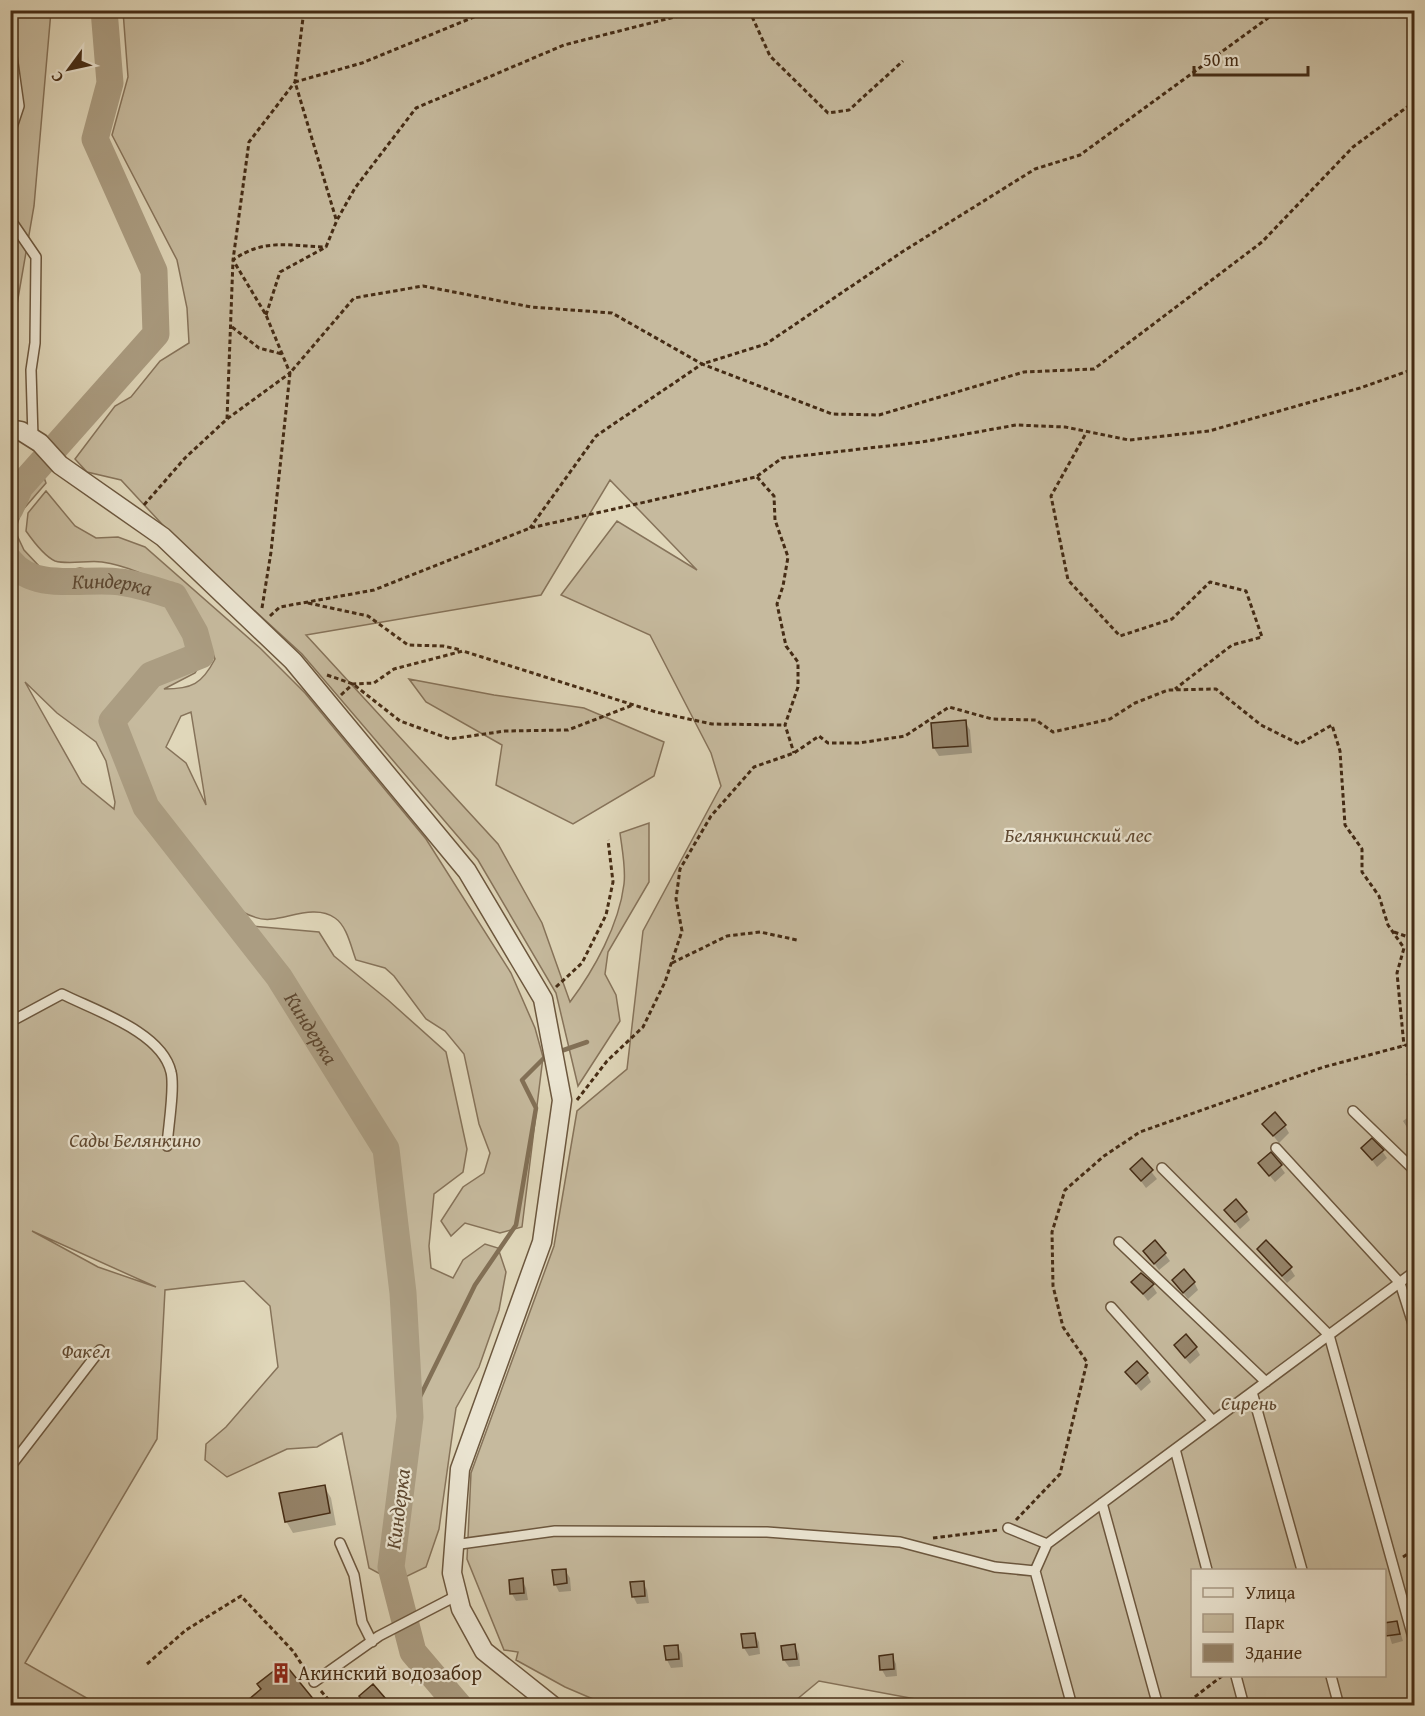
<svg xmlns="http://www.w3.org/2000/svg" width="1425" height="1716" font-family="'Gentium Book Plus',serif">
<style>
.green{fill:#c6ba9e;stroke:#86735a;stroke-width:1.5;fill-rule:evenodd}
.shadow{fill:#0003}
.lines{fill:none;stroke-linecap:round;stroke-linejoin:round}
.stream{stroke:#827056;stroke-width:4.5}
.river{stroke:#ab9d82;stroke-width:27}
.building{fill:#96856b;stroke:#452c15;stroke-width:1.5}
.lane-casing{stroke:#6c573e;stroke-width:12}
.street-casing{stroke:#6c573e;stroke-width:21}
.path{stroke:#452c15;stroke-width:3;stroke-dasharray:4.5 3;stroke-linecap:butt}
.lane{stroke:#ebe5d2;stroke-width:9}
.street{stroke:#ebe5d2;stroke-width:18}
.labels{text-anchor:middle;stroke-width:4.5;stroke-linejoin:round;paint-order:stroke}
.park-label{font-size:20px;font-style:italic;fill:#5f4830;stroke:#ebe5d2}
.poi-label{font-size:20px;fill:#452c15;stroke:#ebe5d2;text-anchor:start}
.water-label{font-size:21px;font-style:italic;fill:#5e4830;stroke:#ebe5d2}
</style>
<rect width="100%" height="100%" fill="#e0d7ba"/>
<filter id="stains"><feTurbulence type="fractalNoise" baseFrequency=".00333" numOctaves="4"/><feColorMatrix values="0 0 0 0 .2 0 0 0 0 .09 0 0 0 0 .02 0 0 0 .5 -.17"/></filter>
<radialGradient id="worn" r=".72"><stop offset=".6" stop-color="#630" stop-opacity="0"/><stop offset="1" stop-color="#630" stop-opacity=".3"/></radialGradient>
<!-- green -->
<path class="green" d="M11,11H51L34,206L11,339Z
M123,11H1414V1705L953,1706L819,1681L790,1705H607L565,1687L516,1660L518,1652L504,1650L467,1559L471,1473L554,1246L577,1111L627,1069L643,931L721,786L711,753L650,635L561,595L617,521L697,570L610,480L541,595L306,635L498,844L542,923L570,1002C594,970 619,925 624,884C626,868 622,849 620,833L649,823V882L608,952L605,974L616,995L620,1021L578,1086L556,993L478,860L302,654L174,537L121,480L87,472L75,459L115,406L131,397L160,361L189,343L187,308L177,260L112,135L128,77ZM1192,1570H1384V1676H1192Z
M32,461L42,472L46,483L21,512L15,531L24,550L40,567L57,572L80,568L134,577L175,591C152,577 129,566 102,562C88,560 68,565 55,561C44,556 33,541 26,531L28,513L46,491L75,526L96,538L118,537L145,547L260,648L305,693L426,839L511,973L535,1028L543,1057L522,1227L500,1233L465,1223L451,1236L441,1221L463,1187L484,1173L490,1153L479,1124L464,1054L445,1031L426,1019L394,976L385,968L356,960C351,947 347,926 335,918C317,905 291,917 272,919C261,921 250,916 241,911L252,926L319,932L334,956L388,1000L446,1052L467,1149L463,1172L434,1194L429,1246L431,1268L453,1278L463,1260L485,1244L498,1248L506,1272L499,1310L479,1367L456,1408L439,1529L426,1567L395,1582L369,1568L342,1433L317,1447L287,1449L227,1477L205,1460L206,1444L226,1427L278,1367L270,1306L244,1281L165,1290L157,1439L25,1663L99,1705H11L10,477ZM180,594C195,602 209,642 215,659C202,684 192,689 164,689L195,673L205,657L199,632ZM25,682L57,713L96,742L106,761L115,802L114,809L82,783ZM191,712L206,805L186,763L166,747L181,716ZM32,1231L156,1287L98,1267Z
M409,679L494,695L584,708L664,742L654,776L573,824L496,785L502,745L426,702Z"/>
<!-- shadow -->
<path class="shadow" d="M965,722L970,730L972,753L939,756L934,748L932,725Z
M1414,1068V1088L1406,1074Z
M1414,1113V1139L1403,1121Z
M1264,1124L1285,1126L1289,1133L1279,1143Z
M1363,1148L1382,1151L1387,1158L1377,1167Z
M1142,1160L1157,1179L1146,1188L1132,1169Z
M1260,1164L1280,1166L1285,1173L1275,1182Z
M1226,1210L1246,1212L1250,1220L1240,1229Z
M1259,1249L1290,1268L1295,1276L1287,1283Z
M1145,1251L1165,1254L1170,1261L1159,1270Z
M1174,1281L1194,1282L1198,1290L1188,1299Z
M1133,1282L1152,1285L1157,1293L1148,1301Z
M1175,1346L1196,1348L1200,1355L1190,1364Z
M1126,1372L1147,1374L1151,1382L1141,1391Z
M324,1486L331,1498L336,1525L293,1533L286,1521Z
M565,1570L570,1578L571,1591L559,1592L555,1584Z
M522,1580L526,1588L528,1600L516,1601L512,1594Z
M643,1583L647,1590L649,1603L637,1604L633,1596Z
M1397,1623L1403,1641L1392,1644L1386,1625Z
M754,1634L759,1642L760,1654L749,1656L744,1648Z
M677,1646L682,1654L683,1667L671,1668L667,1660Z
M794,1646L799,1654L800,1666L789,1667L784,1660Z
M892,1656L896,1664L897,1676L886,1677L882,1670Z
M384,1700L387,1706H367Z"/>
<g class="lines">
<!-- stream -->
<path class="stream" d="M558,1052L587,1042
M410,1417L475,1285L516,1225L536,1108L522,1080L545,1057L550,1055"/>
<!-- river -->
<g class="river">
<path d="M10,509L20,487L156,334L154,271L95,139L110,83L104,10"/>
<path id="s1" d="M10,561C35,593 86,577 120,582C138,584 157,591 174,596L195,633L201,655L151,675L112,721L146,807L279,977L386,1149L403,1293L410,1417L391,1567L413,1652L459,1706"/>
</g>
</g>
<!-- building -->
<path class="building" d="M966,720L968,746L933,748L931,723Z
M1275,1112L1286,1125L1273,1136L1262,1124Z
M1372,1138L1384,1150L1372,1160L1361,1148Z
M1271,1152L1282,1165L1269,1176L1258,1163Z
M1142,1158L1153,1170L1141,1181L1130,1169Z
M1236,1199L1247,1212L1235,1222L1224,1210Z
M1155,1240L1166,1253L1154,1264L1143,1251Z
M1266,1240L1292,1267L1282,1276L1257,1249Z
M1184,1269L1195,1282L1183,1293L1172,1280Z
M1141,1273L1154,1284L1143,1294L1131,1282Z
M1186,1334L1197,1347L1185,1358L1174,1345Z
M1137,1361L1148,1373L1136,1384L1125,1372Z
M325,1485L330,1513L285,1522L279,1493Z
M566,1569L567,1583L554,1585L552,1570Z
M523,1578L524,1593L510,1594L509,1580Z
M644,1581L645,1596L632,1597L630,1582Z
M1397,1621L1400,1634L1386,1636L1384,1623Z
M755,1633L757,1647L743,1648L741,1634Z
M795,1644L797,1659L783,1660L781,1646Z
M678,1645L679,1659L666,1660L664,1646Z
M893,1654L894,1669L880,1670L879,1656Z
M284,1663L319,1706H241L261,1689L257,1684Z
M373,1684L386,1699L378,1706H367L359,1696Z"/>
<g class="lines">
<!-- lane casing -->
<g class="lane-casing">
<path id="lane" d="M10,42L19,106L10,133
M10,219L36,257L35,343L31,370L33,438
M10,1022L62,994C96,1011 162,1032 171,1072C175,1088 168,1128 167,1146
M1353,1111L1414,1170
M1276,1148L1400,1283L1414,1327
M1162,1168L1329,1335L1414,1641
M1119,1242L1266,1382
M1111,1307L1213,1421
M1252,1392L1302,1570
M1175,1449L1207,1570
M10,1467L100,1350
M1102,1503L1158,1706
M1008,1528L1047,1544
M340,1543L354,1575L362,1622L372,1642
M453,1545L555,1531L767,1532L900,1542L995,1567L1035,1571L1047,1544L1414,1272
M1035,1571L1072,1706
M1236,1676L1244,1706
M1331,1676L1339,1706
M314,1682L379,1636L458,1595"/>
</g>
<!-- street casing -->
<g class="street-casing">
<path id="street" d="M10,429L21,431L40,443L60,465L163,537L293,661L467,871L543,999L562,1100L542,1242L460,1469L452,1573L461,1609L484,1651L553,1706"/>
</g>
<!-- path -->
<path class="path" d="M749,10L770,56L828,113L849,110L903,61
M1282,10L1268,18L1080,155L1035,169L902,252L766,344L702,364L832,414L879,415L1024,372L1094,369L1262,242L1353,147L1414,102
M336,219L295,82L362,63L491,10
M266,315L280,272L326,247L337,220L355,188L416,108L564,45L702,10
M232,327L259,348L282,354
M227,419L233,260C264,238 289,246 326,247
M1085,435L1051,496L1068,580L1120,636L1172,619L1210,582L1246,591L1262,637L1232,645L1175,689
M757,477L774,496L775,520L788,557L783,586L777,604L786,646L798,662V687L785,725L794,753
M144,505L185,458L227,419L290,373L266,315L233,260L249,142L295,82L304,10
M308,603L368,616L408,645L443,646L461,650
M262,608L271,552L290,373L354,298L423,286L531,307L612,313L702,364L596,436L530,528
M270,616L280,607L374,590L530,528L756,477L782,458L922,442L1016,425L1065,427L1129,440L1209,431L1360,388L1414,369
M327,675L353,684L400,721L450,739L505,731L568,730L633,705
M341,695L353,684L374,683L394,669L463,651L656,712L712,724L785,725
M1394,932L1414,939
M672,963L727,936L760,932L797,940
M556,987L582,963L606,915L613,882L608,840
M577,1100L607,1061L643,1027L665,982L682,931L676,899L680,869L711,816L754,767L794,753L819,736L828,743H859L905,736L949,707L992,719L1036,720L1053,732L1110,719L1135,703L1168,690L1216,689L1261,725L1299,744L1332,725L1340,751L1345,825L1362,849V872L1379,896L1388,925L1404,948L1397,973L1404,1046
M1016,1520L1060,1474L1087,1362L1063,1327L1053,1286L1052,1232L1065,1190L1104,1156L1140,1132L1324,1067L1414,1043
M933,1538L998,1530
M1403,1557L1414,1550
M147,1664L186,1630L241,1596L293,1651L308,1674
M321,1691L334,1706
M1183,1706L1222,1676"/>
<!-- lane -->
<use href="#lane" class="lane"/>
<!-- street -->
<use href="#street" class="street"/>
</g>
<!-- icons -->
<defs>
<g id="building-bare" transform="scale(1.62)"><path d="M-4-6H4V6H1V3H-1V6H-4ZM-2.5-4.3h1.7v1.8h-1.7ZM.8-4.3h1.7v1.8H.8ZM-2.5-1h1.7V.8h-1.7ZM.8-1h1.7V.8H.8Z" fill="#8f2418" stroke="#ebe5d2" stroke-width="2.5" paint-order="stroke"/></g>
</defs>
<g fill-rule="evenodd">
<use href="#building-bare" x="281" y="1673"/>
</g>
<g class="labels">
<!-- park labels -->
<g class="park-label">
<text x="1078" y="842">Белянкинский лес</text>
<text x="135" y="1147">Сады Белянкино</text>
<text x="86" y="1358">Факел</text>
<text x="1249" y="1410">Сирень</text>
</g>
<!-- poi labels -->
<g class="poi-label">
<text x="298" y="1680">Акинский водозабор</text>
</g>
<!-- water labels -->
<g class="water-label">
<text dy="7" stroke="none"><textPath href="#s1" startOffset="108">Киндерка</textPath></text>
<text dy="7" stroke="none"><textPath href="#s1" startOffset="720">Киндерка</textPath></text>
<text transform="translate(398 1509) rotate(-83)" y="7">Киндерка</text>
</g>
</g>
<!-- margin -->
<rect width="1425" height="1716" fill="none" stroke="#e0d7ba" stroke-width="36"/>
<rect x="12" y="12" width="1401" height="1692" fill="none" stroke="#452c15" stroke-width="3"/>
<rect x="18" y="18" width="1389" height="1680" fill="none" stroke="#452c15" stroke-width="1.5"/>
<!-- legend -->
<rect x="1191" y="1569" width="195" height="108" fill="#ebe5d2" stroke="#a99b86" stroke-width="1.5"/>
<rect x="1203" y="1588" width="30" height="9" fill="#ebe5d2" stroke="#a99b86" stroke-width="1.5"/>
<text x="1245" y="1599" font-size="18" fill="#452c15">Улица</text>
<rect x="1203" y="1614" width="30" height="18" fill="#c6ba9e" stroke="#a99b86" stroke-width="1.5"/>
<text x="1245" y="1629" font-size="18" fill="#452c15">Парк</text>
<rect x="1203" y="1644" width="30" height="18" fill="#96856b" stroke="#a99b86" stroke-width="1.5"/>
<text x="1245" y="1659" font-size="18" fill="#452c15">Здание</text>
<!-- north arrow -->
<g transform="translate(69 69) rotate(237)" stroke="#ebe5d2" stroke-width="4.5" paint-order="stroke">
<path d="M0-4.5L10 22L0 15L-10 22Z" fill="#452c15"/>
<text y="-9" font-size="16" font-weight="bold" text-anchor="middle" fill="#452c15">С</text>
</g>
<!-- scale -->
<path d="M1194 66v9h114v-9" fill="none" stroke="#452c15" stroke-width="3"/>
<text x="1203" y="66" font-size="18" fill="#452c15" stroke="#ebe5d2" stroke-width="4.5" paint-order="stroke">50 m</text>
<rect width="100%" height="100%" filter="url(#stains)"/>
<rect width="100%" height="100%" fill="url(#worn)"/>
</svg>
